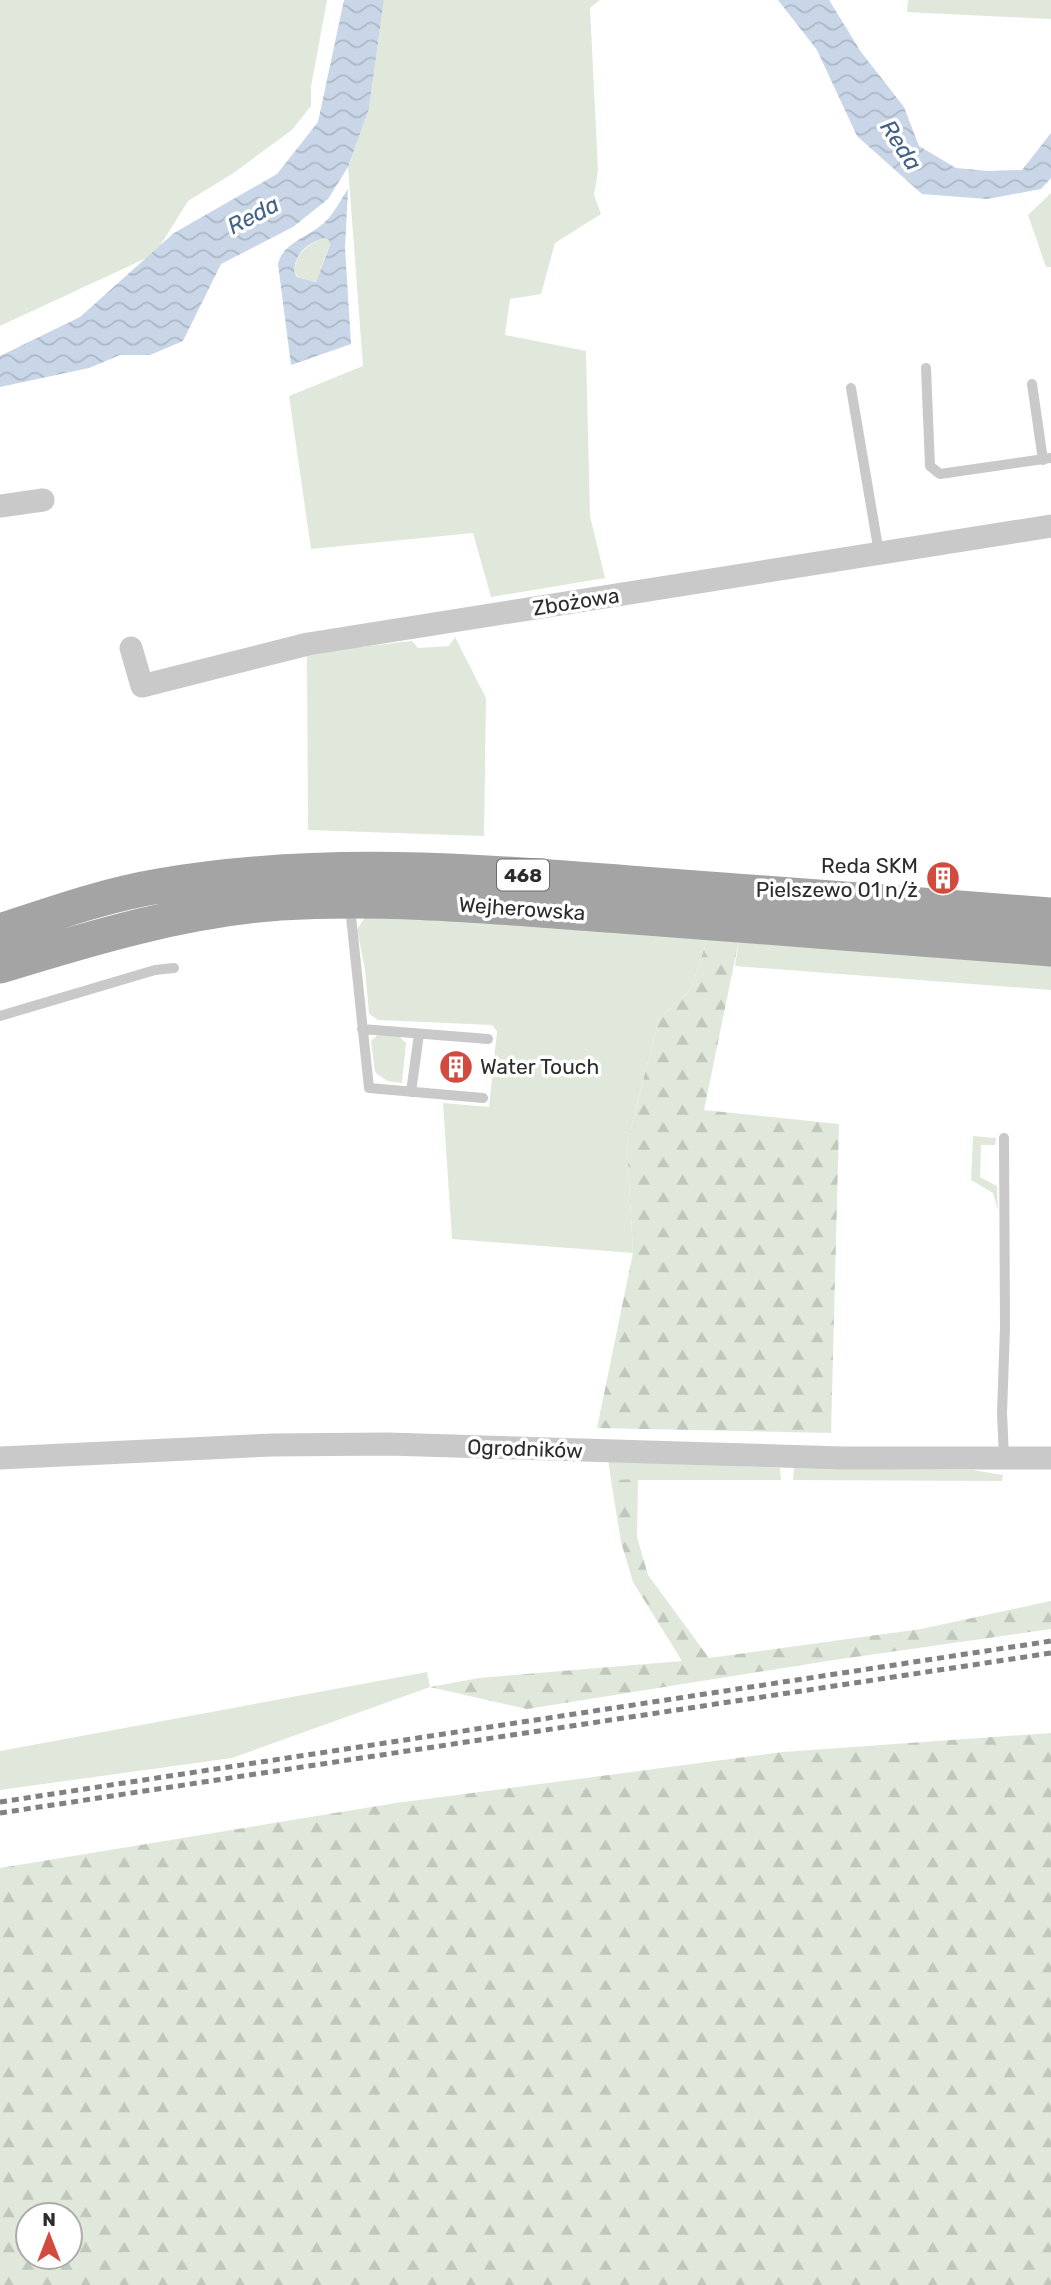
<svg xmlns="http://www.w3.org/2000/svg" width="1051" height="2285" font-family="Rubik,sans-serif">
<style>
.grass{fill:#e0e8db}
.forest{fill:url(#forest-firs);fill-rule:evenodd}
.water{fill:url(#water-waves);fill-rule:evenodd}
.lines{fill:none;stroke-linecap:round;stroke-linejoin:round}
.service{stroke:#c9c9c9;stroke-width:10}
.minor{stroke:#c9c9c9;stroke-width:23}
.primary{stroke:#a4a4a4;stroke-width:35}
.rail{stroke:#818181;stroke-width:5;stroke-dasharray:7 5;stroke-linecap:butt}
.labels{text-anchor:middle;stroke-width:7;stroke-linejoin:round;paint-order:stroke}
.shield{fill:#fff;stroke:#6b6b6b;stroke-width:2}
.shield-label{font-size:19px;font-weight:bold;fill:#2c2c2c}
.street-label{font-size:21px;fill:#2c2c2c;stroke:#fff}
.poi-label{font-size:21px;fill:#2c2c2c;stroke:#fff;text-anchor:end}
.water-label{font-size:23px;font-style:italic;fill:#436185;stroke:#fff}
</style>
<defs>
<pattern id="forest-firs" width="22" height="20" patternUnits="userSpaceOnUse" patternTransform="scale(1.75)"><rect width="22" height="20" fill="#e0e8db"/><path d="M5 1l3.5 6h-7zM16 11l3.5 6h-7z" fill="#c0c7bc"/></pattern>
<pattern id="water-waves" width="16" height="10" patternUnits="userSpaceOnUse" patternTransform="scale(1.75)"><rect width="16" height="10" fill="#c8d6e7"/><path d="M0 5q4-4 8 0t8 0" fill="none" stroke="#acb8c6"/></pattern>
</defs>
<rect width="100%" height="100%" fill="#fff"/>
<!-- grass -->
<path class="grass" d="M0,0H327L311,87V106L292,130L232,174L188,201L155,254L0,326Z
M384,0H600L590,8L598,170L594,195L601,214L555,243L541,294L510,299L505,335L586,351L590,516L605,578L491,597L473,533L311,549L289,396L363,366L348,167L369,109Z
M908,0H1051V19L907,12Z
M1051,193V267H1046L1028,215Z
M325,238L328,239L330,244L316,282L298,277L294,272C296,253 307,244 325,238Z
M455,637L486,698L484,836L308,830L307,653L412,641L418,648L449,646Z
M374,916L708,937L691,989L659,1019L627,1143L633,1253L452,1239L443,1103L489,1107L497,1031L492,1025L378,1020L369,1014L365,969L357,930L364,918Z
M739,940L1051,964V990L735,966Z
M378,1035L399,1036L406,1043L402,1083L387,1081L375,1072L371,1041Z
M973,1136L996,1138L995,1145H981L980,1177L997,1186L998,1210L993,1193L971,1180Z
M608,1459L780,1468L781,1480H611Z
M794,1468L973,1470L1003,1475L1002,1481L793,1480Z
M427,1672L430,1687L232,1758L0,1790V1751Z"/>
<!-- forest -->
<path class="forest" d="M708,937L739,940L704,1110L839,1124L831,1433L597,1428L633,1253L627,1143L659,1019L691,989Z
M638,1479L637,1537L648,1575L709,1658L921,1629L1051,1601V1629L827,1661L527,1709L430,1687L479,1678L682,1661L633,1582L621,1542L611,1480Z
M1051,1733V2285H0V1868L396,1803L783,1752ZM28,2215H70V2257H28Z"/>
<!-- water -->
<path class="water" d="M344,0H384L369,109L348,167L328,199L293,227L221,264L183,341L150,355H120L89,368L0,387V356L80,317L174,233L277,174L318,122Z
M778,0H829L861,52L904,107L919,146L956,168L988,171L1022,170L1051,133V178L1041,189L987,199L922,194L857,136L817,50Z
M348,189L345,248L351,344L291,365L278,264C283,242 310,237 326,221C335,212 341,199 348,189ZM325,238L328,239L330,245L316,282L297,277L294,272C295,253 307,243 325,238Z"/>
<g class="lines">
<!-- service -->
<path class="service" d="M926,368L930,466L940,474L1051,458
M1032,384L1043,460
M851,388L879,553
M350,907L369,1088L483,1098
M0,1016L155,970L174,968
M362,1029L488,1039
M411,1092L419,1034
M1004,1138L1005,1328L1002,1413L1004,1457"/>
<!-- minor -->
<path class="minor" d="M0,506L43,500
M131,648L142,686L308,644L1051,526
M0,1458L272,1445L388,1444L843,1458H1051"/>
<!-- primary -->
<path class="primary" d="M0,931C52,914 105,895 159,886C322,858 478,871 642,884C778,894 915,904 1051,915
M0,966C91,938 184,910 280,903C394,896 507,908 621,916C764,927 908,938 1051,949"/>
<!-- rail -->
<path class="rail" d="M0,1802L1051,1641
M0,1813L1051,1653"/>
</g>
<!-- icons -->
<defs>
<g id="building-disc" transform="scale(1.75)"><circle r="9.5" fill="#d34a3e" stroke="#fff"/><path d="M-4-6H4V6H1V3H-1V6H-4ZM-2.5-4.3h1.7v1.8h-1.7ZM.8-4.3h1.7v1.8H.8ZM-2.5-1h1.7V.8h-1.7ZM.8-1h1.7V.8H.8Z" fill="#fff"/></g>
</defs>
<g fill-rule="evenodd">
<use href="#building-disc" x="943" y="878"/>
<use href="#building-disc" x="456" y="1067"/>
</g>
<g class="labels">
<!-- shield labels -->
<rect class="shield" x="497" y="859.5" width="52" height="31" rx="5"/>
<g class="shield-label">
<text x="523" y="882">468</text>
</g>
<!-- street labels -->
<g class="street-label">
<text transform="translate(576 602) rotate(-9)" y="7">Zbożowa</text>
<text transform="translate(522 909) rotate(4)" y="7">Wejherowska</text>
<text transform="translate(525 1449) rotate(2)" y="7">Ogrodników</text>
</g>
<!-- poi labels -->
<g class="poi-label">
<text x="918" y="873">Reda SKM<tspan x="918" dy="24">Pielszewo 01 n/ż</tspan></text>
<text x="480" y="1074" text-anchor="start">Water Touch</text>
</g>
<!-- water labels -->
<g class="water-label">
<text transform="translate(901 145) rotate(57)" y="8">Reda</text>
<text transform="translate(253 215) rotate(-28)" y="8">Reda</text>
</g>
</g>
<!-- north arrow -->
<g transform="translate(49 2236)"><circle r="33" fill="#ffffff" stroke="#ababab" stroke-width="2"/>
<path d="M0-5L12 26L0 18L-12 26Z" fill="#d34a3e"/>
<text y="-10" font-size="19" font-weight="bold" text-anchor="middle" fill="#2c2c2c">N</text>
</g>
</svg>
